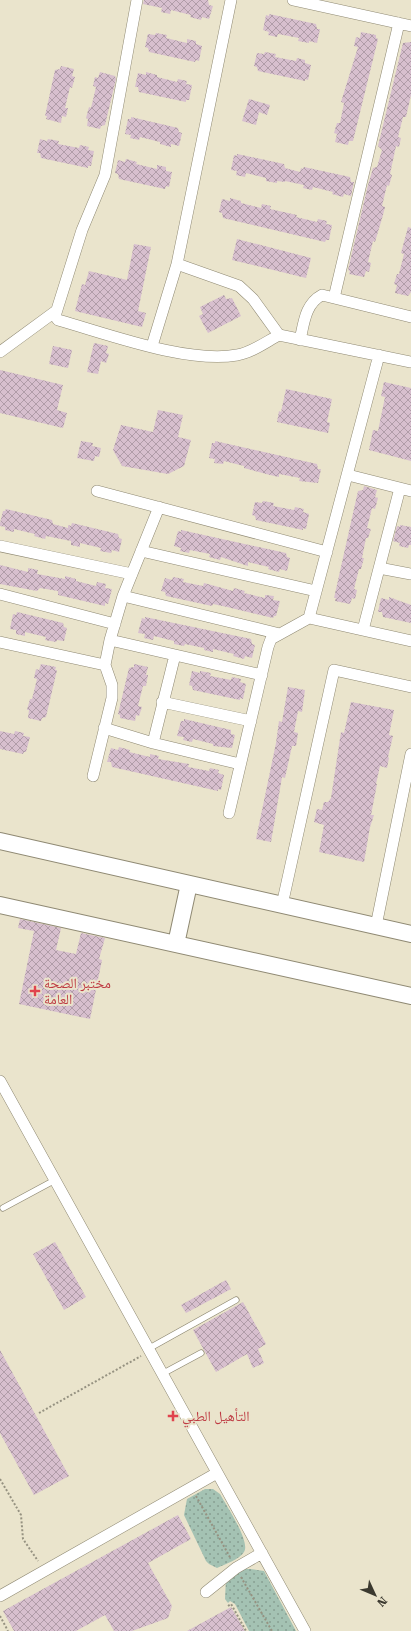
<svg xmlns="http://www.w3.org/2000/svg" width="411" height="1631" font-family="'Roboto Serif','Noto Naskh Arabic',serif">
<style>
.grass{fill:url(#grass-dots)}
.building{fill:url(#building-cross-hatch)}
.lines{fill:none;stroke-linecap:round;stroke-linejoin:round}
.lane-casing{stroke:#8f8973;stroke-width:7}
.street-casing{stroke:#8f8973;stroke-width:12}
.secondary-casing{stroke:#8f8973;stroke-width:18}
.path{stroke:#969281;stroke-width:2;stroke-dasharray:2 2;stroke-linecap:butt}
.lane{stroke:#fff;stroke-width:5.5}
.street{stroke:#fff;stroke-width:11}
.secondary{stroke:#fff;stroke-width:16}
.health-dot{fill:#e0444e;stroke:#eae4cc;stroke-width:1.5}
.labels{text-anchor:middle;stroke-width:4;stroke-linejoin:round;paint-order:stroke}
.health-label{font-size:14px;fill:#be3a42;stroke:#eae4cc;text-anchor:start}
</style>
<defs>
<pattern id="grass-dots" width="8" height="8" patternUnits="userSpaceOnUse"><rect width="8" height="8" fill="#a4c2b3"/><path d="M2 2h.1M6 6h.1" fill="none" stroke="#879f92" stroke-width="1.8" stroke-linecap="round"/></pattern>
<pattern id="building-cross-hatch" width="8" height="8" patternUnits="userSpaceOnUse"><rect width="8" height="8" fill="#d7bfce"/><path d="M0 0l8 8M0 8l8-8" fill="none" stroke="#b09ca8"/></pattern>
</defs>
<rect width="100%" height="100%" fill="#eae4cc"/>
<!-- grass -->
<path class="grass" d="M205,1489H213L220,1494C226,1505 251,1542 244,1552C239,1560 225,1564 217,1568L209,1564L206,1561L184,1515L187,1499Z
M242,1569H250L264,1571L296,1631H249L235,1604L230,1601L228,1603L225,1599L226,1578Z"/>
<!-- building -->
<path class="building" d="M144,0H208L209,5L213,6L209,19L202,17L201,20L190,17L191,15L171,10L170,14L161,12L162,8L143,4Z
M269,14L316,24L317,29H320L317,43L309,41V43L298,41L299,38L278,34L277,37L268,35L269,32L263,30L266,15L269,16Z
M361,32L376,35V38L378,39L353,141H349L348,145L335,142L337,134L334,133L337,123H340L344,103L341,102L358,47L354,46L356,37L360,38Z
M156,33L167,35L166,38L187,43V39L196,41V44L202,46L199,61L196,60L195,62L149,52L148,48L145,47L148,34L155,35Z
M411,42V95L406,117H403L398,137L401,138L399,147L396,146L390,174L392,175L389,186L387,185L382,206L385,207L383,215L375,242L373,241L368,262L371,263L369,272L366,271L364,277L349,274L350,271L348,270L368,185L373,168L377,167L382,150L378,146L403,43Z
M265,52L276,54L275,57L296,61L297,58L305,60V63L311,65L308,80L305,79V81L258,71L257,67L254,66L257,53L264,54Z
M61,66L74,69L72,76L75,77L72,88L70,87L65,108H68L66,117L62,116L61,123L46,119L47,116H45L55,70L60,69Z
M100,72L115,76L116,79L105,125L101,126L100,129L87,126L88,119L86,118L89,107L91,108L96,87L93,86L95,77L98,78Z
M146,72L157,75V77L177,82L178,79L187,81L186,84L192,85L189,100H186V102L139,92L138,87H135L138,73L146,75Z
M249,99L270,105L267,115L259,112L256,125L242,121Z
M131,117L178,128L179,132L182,133L179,146L171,144V147L160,144V142L140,137L139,140L130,138L131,135L125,134L128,119H131Z
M40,139L47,141L48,139L59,141L58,144L79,148L80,145L89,147L88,150L94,151L91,166H88V168L41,158L40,153H37Z
M237,154L284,164L285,168L300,172L301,168L303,169L304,167L350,177L351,182H354L351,196L344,194L343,197L332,194L333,192L313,187L312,190L303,188L304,185L285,181V182L277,181V183L266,181V178L246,173L245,177L236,175L237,171L231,170L234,155L237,156Z
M126,159L137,162L136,164L157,169V165L166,167V171L172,172L169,187L166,186L165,189L119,179L118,174L115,173L118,160L125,162Z
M230,198L241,201V203L261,208L262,204L271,206L270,209L297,215L296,217L317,222L318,219L327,221L326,224L332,225L329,240H326L325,242L223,218L222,213L219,212L222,199L230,201Z
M408,227L411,228V292L408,296L395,293L397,285L394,284L397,274H399L404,254L401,253Z
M237,239L311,258L306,278L232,260Z
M134,244L151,247L138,311L146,313L142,327L75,311L82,284L85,285L89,271L127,280Z
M224,295L226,299L232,298L241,316L208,333L199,316L203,314L200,307Z
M94,343L108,346L106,353L109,354L106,363L101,361L98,374L87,372Z
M53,346L72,350L68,368L49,364Z
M0,370L63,385L57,410L67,413L63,428L0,413Z
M384,382L411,388V461L369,450L373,430L378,431L385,397L381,396Z
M286,389L332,399L327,422L330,423L328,433L277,422L279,411L281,412Z
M158,410L183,415L178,437L191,440L184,466L168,474L122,466L113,450L121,425L153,432Z
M81,441L93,443L92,446L101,448L99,457L95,456L94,461L77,458Z
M215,441L317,464L318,469H321L318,483L299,481L300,478L279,474V477L270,475L244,468V466L224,461L223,464L214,463L215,459L209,458L212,443H215Z
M364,486L377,490L375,497L378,498L375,509L372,508L367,528L371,529L368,538H366L362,558H364L361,569H359L354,589L357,590L355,599L352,598L350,604L335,601L336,598H334L358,491L363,490Z
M263,501L274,503L273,506L294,510L295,507L304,509L303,512L309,514L306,529L303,528V530L256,520L255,516L252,515L255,502L262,503Z
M6,509L52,520L53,524L68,528V525L71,526L72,523L118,534L119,538L122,539L119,552L112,550L111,553L100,551L101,548L80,543V547L71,545V541L46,536L45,539L34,536L35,534L14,529V532L5,530V527L0,526V523L3,511H5Z
M400,525L411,527V545H409L408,548L399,546L400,543L393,541L397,526L400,527Z
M181,530L286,553L287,557L290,558L287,571L280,569L279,572L268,569L269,567L248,562V566L221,557L220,560L209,557L210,554L190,550L189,553L180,551L181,548L174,546L178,531L181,532Z
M0,565L28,572V568L38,570L37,574L65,579V576L76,579V581L96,586L97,582L106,584L105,588L112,589L108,604L105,603V606L58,595V591L40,588L37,591L0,584Z
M173,577L184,579L183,582L203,586L204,583L233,591L234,588L245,591L244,593L265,598V595L274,596L273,600L280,601L276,616H274L273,618L227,607L213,604L212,606L166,596L165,592L161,591L165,578L172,580Z
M389,597L411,605V623L383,617L382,612H378L381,598L389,600Z
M17,612L63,623L64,627L67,628L64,641L57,640L56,642L45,640L46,637L25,632V636L16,634V630L10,629L13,614L16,615Z
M145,617L251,639L252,644L255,645L252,658L245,656L244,659L233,656L234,654L213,649V652L204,650V648L185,644L184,646L174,644V641L154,636L153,640L144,638L145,634L138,633L142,618L145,619Z
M41,664L56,667L55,670H57L46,717L42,718L41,721L28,718L29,710H27L30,699H32L37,679L34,678L36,669L39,670Z
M134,664L148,667L146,675H148L146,686H143L138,706L142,707L139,716L136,715L135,721L120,718V715L118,714L129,668L134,667Z
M192,671L200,673V671L211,673L210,676L231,680L232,677L241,679L240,682L246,684L243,699L240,698V700L193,690L192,686L189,685Z
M288,687L305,690L302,712L298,711L294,732L298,733L296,746H292L285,778L282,777L271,842L256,839L276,743L279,721L282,722Z
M351,702L394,710L389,735L393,736L388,757L389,758L387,768L380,766L376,784H377L371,815H374L370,827L364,862L319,852L324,825L314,822L317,809L322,810L324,802H328L331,798L341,732L344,733Z
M184,719L231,730V734L235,735L232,748L213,746V744L193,739L192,742L183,740L184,737L177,736L181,721H184Z
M0,731L14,734L15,731L24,733L23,736L30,737L26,752H24L23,754L0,749Z
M119,747L130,750L129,752L150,757V754L159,756L158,759L189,764L188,767L209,771L210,768L219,770L218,773L224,775L221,790L218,789V791L112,767L111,762H107L111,748L118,750Z
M20,919L61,928L56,950L76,954L81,933L105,938L99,959L102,960L90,1019L19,1004L34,931L18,928Z
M55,1242L86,1297L64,1310L33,1254Z
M226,1280L231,1289L186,1313L181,1305Z
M243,1302L266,1344L258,1349L264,1363L253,1368L247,1354L216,1372L193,1330Z
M0,1350L69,1476L34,1495L0,1433Z
M178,1515L191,1539L148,1563L172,1606L168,1618L132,1631H114L105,1615L76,1631H14L3,1611Z
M231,1607L245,1631H187Z"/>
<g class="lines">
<!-- lane casing -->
<g class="lane-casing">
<path id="lane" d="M3,1208L55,1180
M148,1349L236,1300
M162,1374L201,1353"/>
</g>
<!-- street casing -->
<g class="street-casing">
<path id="street" d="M137,0L105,175L82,230L55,316L58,320C108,334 188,364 237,355C251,353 266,342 279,335
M293,0L411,26
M177,264L239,286L253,299L279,335L411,362
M334,298L399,23
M300,340C304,323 305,304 322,295L411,317
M152,346L177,264L231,0
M0,352L56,311
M348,475L411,491
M97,491L327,552
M0,546L132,574
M141,551L316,591
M379,568L411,574
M0,594L115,624
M123,596L280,634
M309,618L379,355
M363,630L400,488
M110,640L262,675
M0,642L105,665
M162,702L251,721
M104,728L153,743L240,764
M153,743L175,655
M93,776L112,698V685L105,665L110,640L123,596L159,507
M229,813L268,647L271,639L309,618L411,641
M282,905L334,670L411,687
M376,926L411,754
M0,1081L305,1631
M206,1592L236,1568L262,1553
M0,1596L217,1473"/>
</g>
<!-- secondary casing -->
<g class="secondary-casing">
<path id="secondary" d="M0,841L411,934
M0,905L411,996
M176,944L189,884"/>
</g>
<!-- path -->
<path class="path" d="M39,1413L141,1356
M0,1479L21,1515L23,1539L38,1561
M196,1496L231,1559
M241,1577L272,1631
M228,1606L231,1604L246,1631
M0,1616L8,1631"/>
<!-- lane -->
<use href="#lane" class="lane"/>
<!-- street -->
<use href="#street" class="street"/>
<!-- secondary -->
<use href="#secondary" class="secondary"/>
</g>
<!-- markers -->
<g class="health-dot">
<path d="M33 985h4v4h4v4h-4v4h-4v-4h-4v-4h4z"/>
<path d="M171 1410h4v4h4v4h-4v4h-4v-4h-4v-4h4z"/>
</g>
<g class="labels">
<!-- health labels -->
<g class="health-label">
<text x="44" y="988">مختبر الصحة<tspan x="44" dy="16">العامة</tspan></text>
<text x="182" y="1421">التأهيل الطبي</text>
</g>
</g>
<!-- north arrow -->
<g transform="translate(375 1595) rotate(134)" stroke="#eae4cc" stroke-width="3" paint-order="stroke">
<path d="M0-3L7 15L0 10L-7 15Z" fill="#3b392f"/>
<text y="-6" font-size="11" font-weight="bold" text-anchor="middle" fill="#3b392f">N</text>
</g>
</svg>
